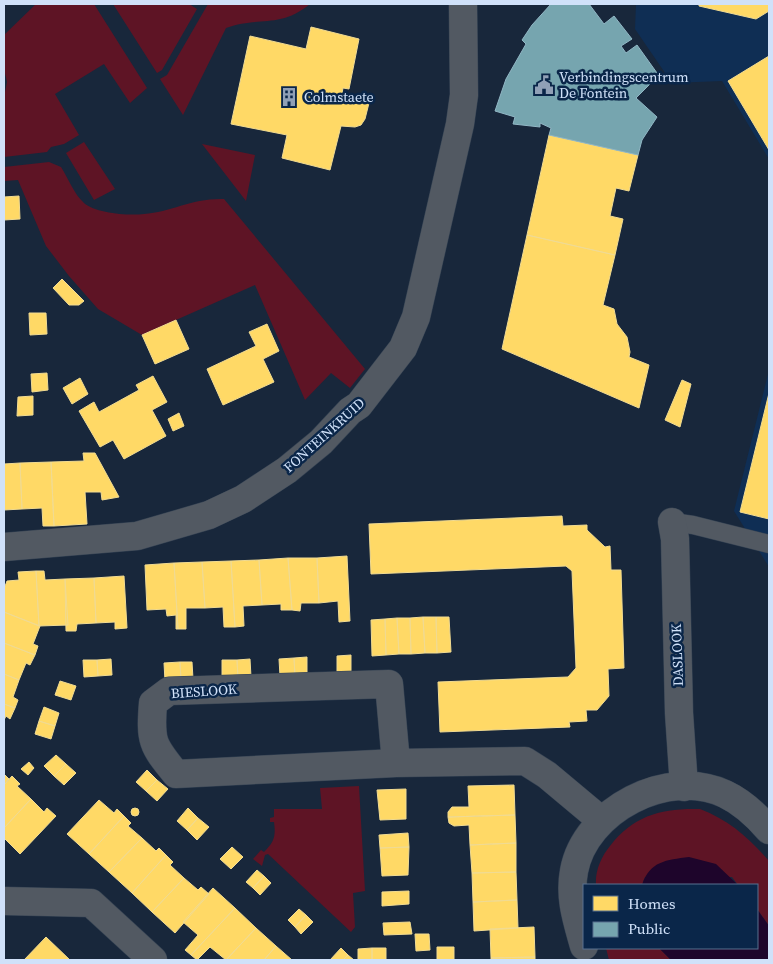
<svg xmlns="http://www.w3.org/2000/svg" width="773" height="964" font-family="'Source Serif 4',serif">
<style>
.built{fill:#0f2e54}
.green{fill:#5e1425}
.water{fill:#1e052b}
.homes{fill:#ffd966;stroke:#f1db92}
.public{fill:#76a5af;stroke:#91b7c5}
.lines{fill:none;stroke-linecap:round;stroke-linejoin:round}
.lane-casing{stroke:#344253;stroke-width:19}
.street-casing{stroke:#344253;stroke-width:29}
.lane{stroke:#525962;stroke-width:18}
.street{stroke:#525962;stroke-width:28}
.labels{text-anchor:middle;stroke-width:5;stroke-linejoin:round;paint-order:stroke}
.poi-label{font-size:14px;fill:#d0e1f9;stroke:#0a2649;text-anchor:start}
.street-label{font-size:14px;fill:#d0e1f9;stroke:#0a2649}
</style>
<rect width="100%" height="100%" fill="#18273b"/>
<!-- built -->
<path class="built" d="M636,4H769V159L722,81L672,83L635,29Z
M769,370V567L734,511Z"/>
<!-- green -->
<path class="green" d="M36,4H94L147,88L130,103L104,64L55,94L79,135L64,144L51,147L47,152L4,157V97L7,82L4,69V35Z
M113,4H189L197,9L162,70L157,73Z
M208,4H310C280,29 258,16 226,28L183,115L160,79L167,75Z
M84,142L115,189L94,200L66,153Z
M202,144L255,155L246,201Z
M49,162L61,167C68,178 74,194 84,203C95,213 128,216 144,214C171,212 192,198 224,199L365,369L350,388L331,373L305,400L255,285L142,335L98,309L69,276L46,246L18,180L4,181V167Z
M359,786L365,891L353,893L355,927L351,932L268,854L265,855L262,866L253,859L261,850L264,852C274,842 276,837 274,822H270V818L274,817V809H322L320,788Z
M700,809C729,820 749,838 769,861V926L757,909V885H738L732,877H645L642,885H596C595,871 601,857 610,846C634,815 662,808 700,809Z
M606,948H659L671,960H609Z"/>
<!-- water -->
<path class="water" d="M689,857L716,864L738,885H642C650,861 666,860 689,857Z
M757,909L769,926V960H671L659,948H757Z"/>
<!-- homes -->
<path class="homes" d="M699,4H769V11L756,19L699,6Z
M311,27L359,39L349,89L343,88L341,99L361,103L363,92L369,103L365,119L361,125L355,127L341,126L330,170L282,158L287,135L231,124L250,36L306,49Z
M769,56V150L728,81Z
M549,135L638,155L629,191L616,188L610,216L623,219L615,255L527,235Z
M19,196L20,219L4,220V197Z
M527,235L615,255L603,305L614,309L617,324L627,337L630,352L629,357L649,365L639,408L502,349Z
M62,279L84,301L79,305H69L53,288Z
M29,313H46L47,334L30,335Z
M176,320L189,349L155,364L142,335Z
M267,324L279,351L263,359L274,382L223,405L207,369L256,346L249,332Z
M47,373L48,390L32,392L31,374Z
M153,376L167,402L152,410L166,436L124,459L113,440L100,447L79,411L94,402L99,412L139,390L136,385Z
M80,378L88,394L72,404L63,388Z
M682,380L691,384L680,427L665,420Z
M769,393V519L740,512Z
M33,396V415L17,416L18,397Z
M179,413L184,426L173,431L168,419Z
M83,453H95L119,497L102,500L101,492H85L87,524L54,526L51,462L84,461Z
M51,462L54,526H43L42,508L22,509L20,463Z
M20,463L22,509L4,510V464Z
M562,516L563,526L587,525V530L605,547L610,546L611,570H621L624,668L608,669L609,696L597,710H586L587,721L569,722L570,727L440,732L438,682L568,677L576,668L572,571L566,566L371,574L369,524Z
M347,556L350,621L339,622L338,601L319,603L317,558Z
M288,558L292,610H281V604L262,605L259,560Z
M288,558H317L319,603H301L300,611L292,610Z
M259,560L262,605L243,606L244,626L235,627L231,561Z
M231,561L235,627H224L223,607L205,608L202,562Z
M202,562L205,608H186V629H178L174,563Z
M174,563L178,629H176V615L167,616L166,609L147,610L145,565Z
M36,571L39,626L4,612V589L7,581L19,580L18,572Z
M36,571H44L45,580L65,579L68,625L39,626Z
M124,576L127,628L115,629V622L96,623L94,578Z
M94,578L96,623L77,624L76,631H66L65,579Z
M4,612L40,626L33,644L38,646L35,655L4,643Z
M423,617H436L437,653H425Z
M423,617L425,653L411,654L410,618Z
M436,617H449L451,652L437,653Z
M397,618H410L411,654H399Z
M397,618L399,654L386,655L385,619Z
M385,619L386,655L372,656L371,620Z
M4,643L35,655L30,665L26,663L19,680L4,674Z
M351,655V673L337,674V656Z
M307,657V675L295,676L294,658Z
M294,658L295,676H280L279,659Z
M111,659L112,675L98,676L97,660Z
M250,659L251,677L238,678L237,660Z
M83,660H97L98,676L84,677Z
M222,660H237L238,678L222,679Z
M180,662H192L193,679L181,680Z
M180,662L181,680L165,681L164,663Z
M4,674L19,680L13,697L18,700L15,708L4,704Z
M60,681L76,686L71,700L55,695Z
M4,704L15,708L10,719L6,716L4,720Z
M44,707L59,713L55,726L39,721Z
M39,721L55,726L51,739L35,734Z
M56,755L66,764L54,776L44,766Z
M29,762L34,768L28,775L21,769Z
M66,764L76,773L64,785L54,776Z
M147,770L157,780L146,791L136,782Z
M4,774L9,779L4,785Z
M12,776L20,784L17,786L31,799L4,828V785Z
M157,780L168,789L157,801L146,791Z
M514,785L515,815L448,817V812L452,807H469L468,786Z
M406,789V819L380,820L377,790Z
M31,799L44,812L47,808L56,816L20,854L4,838V828Z
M99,800L114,813L117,809L124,816L89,854L67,834Z
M188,808L198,818L187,830L177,821Z
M131 812a4 4 0 1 1 8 0a4 4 0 1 1-8 0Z
M515,815L516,843L470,845L469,825L454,826L449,823L448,817Z
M124,816L131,823L128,826L142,838L109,872L89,854Z
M198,818L209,827L197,840L187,830Z
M408,833L409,847L380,848L379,835Z
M142,838L156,851L159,848L166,855L132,893L109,872Z
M516,843V872L472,873L470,845Z
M232,847L243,857L231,869L220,859Z
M409,847L408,875L382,876L380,848Z
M166,855L173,862L170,865L184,878L152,912L132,893Z
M257,870L264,876L253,888L246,882Z
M516,872L517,900L473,902L472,873Z
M264,876L271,883L260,895L253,888Z
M184,878L198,890L201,887L209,894L175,933L152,912Z
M213,888L235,908L191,955L185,950L198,935L183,922Z
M409,891V904L382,906V892Z
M517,900L518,928L474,931L473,902Z
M235,908L256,928L226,960L210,947L197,960L191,955Z
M299,909L306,915L295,927L288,920Z
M306,915L313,922L301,934L295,927Z
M410,922L412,934L384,935L383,923Z
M534,927L535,957L491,958L490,929Z
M256,928L276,946L264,960H226Z
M415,934H429L430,950L416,951Z
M46,937L70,960H24Z
M276,946L292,960H264Z
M437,947H454V960H437Z
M341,948L348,955L343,960H330Z
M372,948H386V960H372Z
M372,948V960H358V949Z
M348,955L354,960H343Z
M535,957V960H491V958Z"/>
<!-- public -->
<path class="public" d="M551,4H589L604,24L614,16L632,39L621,46L626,53L637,45L657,73L647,80L650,84L636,98L657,117L642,140L638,155L549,135L551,128L540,123V127L513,124L515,117L495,111L506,79L526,44L522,40L532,25Z"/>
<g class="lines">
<!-- lane casing -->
<g class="lane-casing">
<path id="lane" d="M672,522L693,525L769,544"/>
</g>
<!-- street casing -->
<g class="street-casing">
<path id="street" d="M672,522L675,539L679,713L684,787
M4,547L137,536L209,515L243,499L287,470L321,442L350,411L359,405L403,348L416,317L460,124L464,95L463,4
M396,763L389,684L169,691L153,703C150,741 152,745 176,774L396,763L525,761L547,775L602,821
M4,901L91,903L153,960
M584,946C577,921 569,898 574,871C585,810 668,767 725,794C742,802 757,816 769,830"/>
</g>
<!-- lane -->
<use href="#lane" class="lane"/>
<!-- street -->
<use href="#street" class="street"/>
</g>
<!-- icons -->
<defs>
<g id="civic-bare" transform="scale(1.5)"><path d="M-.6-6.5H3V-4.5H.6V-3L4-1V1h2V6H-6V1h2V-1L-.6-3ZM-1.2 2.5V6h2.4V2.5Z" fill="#90a0b6" stroke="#0a2649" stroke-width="2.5" paint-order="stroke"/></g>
<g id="building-bare" transform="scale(1.5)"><path d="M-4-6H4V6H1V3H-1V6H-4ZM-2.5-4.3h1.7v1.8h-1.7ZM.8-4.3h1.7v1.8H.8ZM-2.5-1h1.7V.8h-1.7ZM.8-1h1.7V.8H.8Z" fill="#90a0b6" stroke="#0a2649" stroke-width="2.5" paint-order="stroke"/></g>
</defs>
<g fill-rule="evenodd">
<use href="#civic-bare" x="544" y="85"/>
<use href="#building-bare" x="289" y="97"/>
</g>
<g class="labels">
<!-- poi labels -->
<g class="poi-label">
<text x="559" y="82">Verbindingscentrum<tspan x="559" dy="16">De Fontein</tspan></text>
<text x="304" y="102">Colmstaete</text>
</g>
<!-- street labels -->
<g class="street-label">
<text transform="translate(324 435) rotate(-42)" y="5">FONTEINKRUID</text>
<text transform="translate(677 655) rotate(-92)" y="5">DASLOOK</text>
<text transform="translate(204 691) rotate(-4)" y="5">BIESLOOK</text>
</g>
</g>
<!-- border -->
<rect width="773" height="964" fill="none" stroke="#d0e1f9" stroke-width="10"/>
<!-- legend -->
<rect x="583" y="884" width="175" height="65" fill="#0a2649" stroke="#59718f"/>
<rect x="593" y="896" width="25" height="15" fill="#ffd966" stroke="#59718f"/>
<text x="628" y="909" font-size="15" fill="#d0e1f9">Homes</text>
<rect x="593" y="922" width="25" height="15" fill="#76a5af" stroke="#59718f"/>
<text x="628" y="934" font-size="15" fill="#d0e1f9">Public</text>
</svg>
